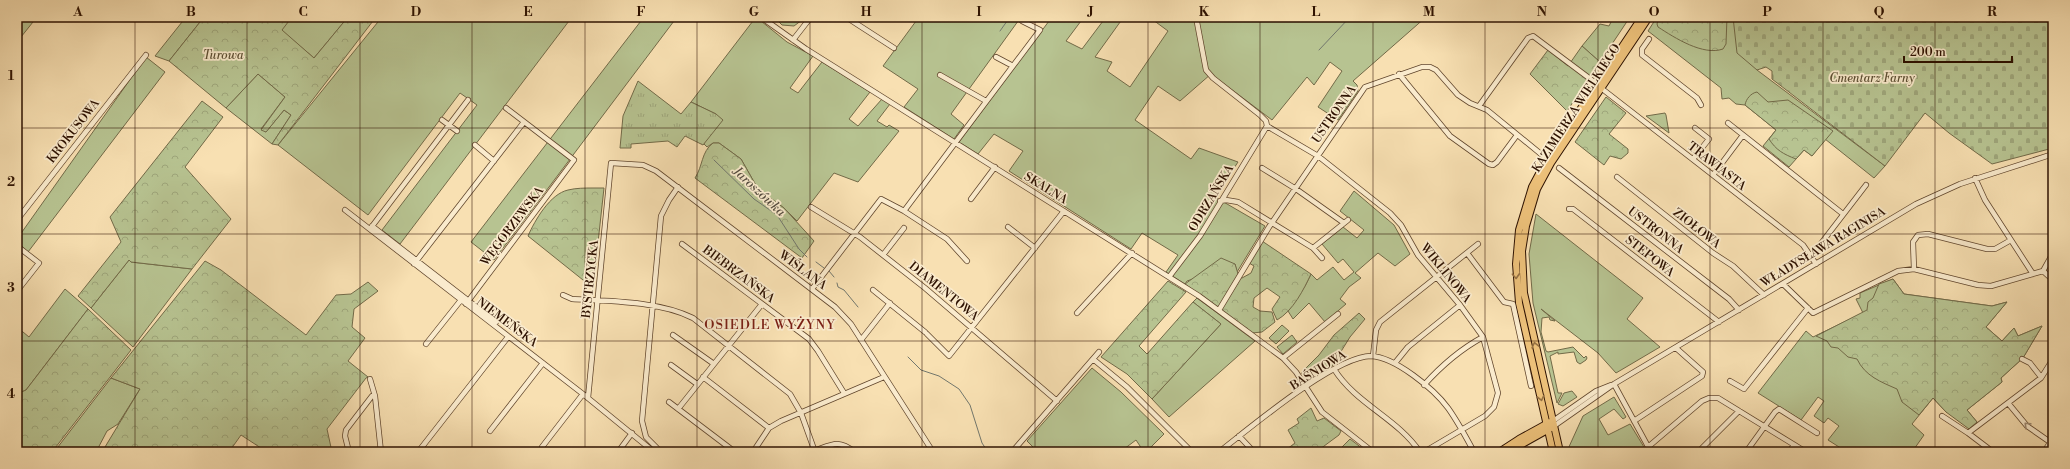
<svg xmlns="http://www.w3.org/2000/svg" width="2070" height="469" font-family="'Libre Bodoni',serif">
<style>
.grass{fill:#b7c391;stroke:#726a48}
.forest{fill:url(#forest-crowns);stroke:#726a48}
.cemetery{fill:url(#cemetery-stones);stroke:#726a48}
.park{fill:url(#park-tufts);stroke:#726a48}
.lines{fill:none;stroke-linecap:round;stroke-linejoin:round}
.stream{stroke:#72776d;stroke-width:1}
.minor-casing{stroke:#60452c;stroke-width:6}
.major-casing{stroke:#2d1100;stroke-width:8}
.minor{stroke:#faebcd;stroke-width:4.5}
.major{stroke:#ecc079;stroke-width:6}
.oneway{stroke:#967143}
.oneway2{stroke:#9e8971}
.grid{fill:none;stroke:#2d1100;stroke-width:1;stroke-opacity:0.55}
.labels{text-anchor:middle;stroke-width:3.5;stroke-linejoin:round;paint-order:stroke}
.park-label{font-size:12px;font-style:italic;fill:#5d4f33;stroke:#faebcd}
.street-label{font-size:12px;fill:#2d1100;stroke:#faebcd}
.water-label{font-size:13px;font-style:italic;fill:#554c40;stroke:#faebcd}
.neighbourhood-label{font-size:13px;letter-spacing:1px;fill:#7a1f14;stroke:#faebcd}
.neatline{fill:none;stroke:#2d1100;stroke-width:1.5}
.grid-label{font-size:13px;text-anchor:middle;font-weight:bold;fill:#2d1100}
</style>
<defs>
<pattern id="forest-crowns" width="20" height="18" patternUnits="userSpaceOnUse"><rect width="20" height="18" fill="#b7c391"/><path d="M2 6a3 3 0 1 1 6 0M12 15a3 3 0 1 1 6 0" fill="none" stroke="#9ea67b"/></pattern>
<pattern id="cemetery-stones" width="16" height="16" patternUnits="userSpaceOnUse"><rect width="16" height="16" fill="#b7c391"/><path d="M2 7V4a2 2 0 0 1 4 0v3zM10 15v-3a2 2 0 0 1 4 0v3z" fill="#9ea67b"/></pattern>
<pattern id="park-tufts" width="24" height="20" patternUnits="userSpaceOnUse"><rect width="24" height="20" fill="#b7c391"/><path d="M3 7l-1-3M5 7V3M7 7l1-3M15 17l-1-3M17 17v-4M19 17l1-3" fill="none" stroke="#9ea67b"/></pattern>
</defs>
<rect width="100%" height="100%" fill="#f8e0b2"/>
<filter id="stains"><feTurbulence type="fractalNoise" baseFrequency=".005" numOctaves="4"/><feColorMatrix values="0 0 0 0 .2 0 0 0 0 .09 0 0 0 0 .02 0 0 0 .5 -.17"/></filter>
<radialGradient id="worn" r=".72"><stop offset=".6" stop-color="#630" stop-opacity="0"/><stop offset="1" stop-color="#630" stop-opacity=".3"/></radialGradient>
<!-- grass -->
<path class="grass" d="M17,17H37L17,42Z
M186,17H204L169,61L155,56Z
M292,17H348L314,58L281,30Z
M382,17H572L400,244L382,230L477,105L460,93L368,215L278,145Z
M644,17H677L494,260L471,242Z
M756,17L787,42L813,56L790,88L798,93L822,62L870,92L849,119L858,126L882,99L890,104L877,121L887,127L889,125L899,131L858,182L834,173L797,221L784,208L758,189L741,159L719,143H713L707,147L704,144L716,114L691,102Z
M774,17H806L794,26L782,25Z
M919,17H1021L951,114L964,125L954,139L904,107L918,89L883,66Z
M1052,17H1084L1066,41L1082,49L1106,17L1123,18L1095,57L1112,62L1107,71L1130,87L1168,31L1149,17H1426L1353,81L1357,85L1358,91L1338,120L1318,107L1342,71L1330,62L1314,85L1307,77L1272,120L1211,74L1180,101L1158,86L1135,120L1191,159L1199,148L1238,162L1215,197L1265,226L1237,272L1235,264L1187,281L1185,284L1166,272L1178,255L1142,233L1131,249L1009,171L1023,151L994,134L978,154L959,142Z
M1611,17H1630L1600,62L1582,46L1600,24L1609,26L1613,18Z
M1657,17H1733L1757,70L1885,166L1874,178L1825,139L1812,156L1804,150L1789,167L1763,146L1776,130L1745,105L1736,104L1729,98L1722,99L1721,88L1648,31Z
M146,57L165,72L28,252L17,242V239Z
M258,74L285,97L261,129L266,132L284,110L291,115L272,144L226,108Z
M1665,113L1666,115L1669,133L1646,116Z
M1354,191L1394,225L1410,254L1395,266L1378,253L1355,273L1361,278L1349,287L1340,299L1346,304L1325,322L1309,303L1293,319L1288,311L1305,286L1311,274L1317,280L1333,267L1344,280L1354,272L1343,259L1338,263L1322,244L1343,227L1357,238L1364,230L1340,211Z
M1536,214L1643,298L1627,319L1660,347L1616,373L1598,353L1541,309L1555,321L1550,320L1549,317L1542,318L1541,332L1546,351L1548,352L1573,347L1584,358L1586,356L1587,358L1586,360L1580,364L1577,362L1574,352L1558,354V352L1550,356L1558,393H1562L1557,403L1533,303L1529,254Z
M129,260L131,262L192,269L133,347L91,308Z
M1893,279L1904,294L1992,306L2007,302L1986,327L2002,341L2014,328L2018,336L2042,326L2023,358L2001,378L2002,382L1967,410L1977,422L1946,412L1933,398L1912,424L1924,435L1912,452H1847L1828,440L1839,426L1828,418L1824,423L1814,416L1824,401L1818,397L1801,420L1758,393L1806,331L1813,337L1863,313L1856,299L1860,298V293Z
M65,289L88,309L26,390L17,394V327L29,337Z
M1197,298L1255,341L1169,417L1152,399L1221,324L1193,302Z
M1282,325L1289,331L1276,344L1269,338Z
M1292,335L1297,342L1283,354L1277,347Z
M1092,368L1121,392L1164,434L1146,452H1144L1136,440L1120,452H1038L1027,441Z
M111,378L140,389L118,424L107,431L96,452H54Z
M1572,391L1577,397L1563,406L1558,404L1564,393Z
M1614,397L1626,417L1623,419L1614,409L1599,419L1608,435L1630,424L1647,452H1569L1568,449L1583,416Z
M1350,439L1367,452H1337Z"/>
<!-- forest -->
<path class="forest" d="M204,17H292L282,30L314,58L348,17H376L278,145L272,144L291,115L284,110L266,132L261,130L285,97L258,74L226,108L169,61Z
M1659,17H1727L1726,44L1723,49C1703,56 1675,38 1658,27L1657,24Z
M1582,46L1600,62L1567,111L1530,74L1548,50L1568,66Z
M1757,92L1768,102L1788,100L1833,131L1812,156L1804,150L1796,159C1783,154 1776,150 1769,139L1776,130L1745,105C1746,99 1751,93 1757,92Z
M1606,97L1626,113L1609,134L1628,149V153L1621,159L1610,156L1604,165L1575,142Z
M202,101L223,117L185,167L231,219L192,269L131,262L129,260L91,308L78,296L121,242L110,217Z
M713,143H719L741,159L758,189L784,208L814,241L802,258L695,178C703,166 701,152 713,143Z
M593,188H604L593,288L528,236C535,220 550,194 568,190C576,188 585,188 593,188Z
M1262,241L1311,274C1304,289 1293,311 1277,320L1272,309L1280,297L1267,288L1254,298L1253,307L1260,311L1272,312L1275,322L1262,332L1252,333L1185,284L1221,258L1235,264L1239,277L1242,278L1251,273L1254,266L1249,263Z
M205,261L221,270L306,335L336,295L351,294L368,282L378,291L354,309L352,327L365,338L348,361L368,377L366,378L327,429L332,452H267L241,435L229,452H102L140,389L111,378Z
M1893,279L1904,294L1992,306L2007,302L1986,327L2002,341L2014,328L2018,336L2042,326L2023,358L2001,378L2002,382L1967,410L1977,422L1969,429L1946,412L1933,398L1919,415L1902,402L1897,389C1881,382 1865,376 1857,359L1848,357L1838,348L1831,347L1827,341L1816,336L1867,310L1868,302L1873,298L1879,284Z
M1168,281L1186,292L1139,346L1147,354L1193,302L1221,324L1152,399L1127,374L1101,357Z
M88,309L131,350L52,452H17V394L26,390Z
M1359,313L1365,319L1350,337L1332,366L1312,379L1302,374V372L1319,355L1334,335Z
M1311,408L1317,421L1324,418L1341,431L1339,435L1316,452H1307L1303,449L1300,452H1283L1295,443L1288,430L1299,423L1297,419Z"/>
<!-- cemetery -->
<path class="cemetery" d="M1733,17H2053V148L1992,164L1949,133L1925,113L1885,166L1772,79V71L1766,67L1757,70L1737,53Z"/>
<!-- park -->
<path class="park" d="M638,81L681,114L691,102L716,114L723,120L703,145L685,136L677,147L668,141L631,144V148H620L623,116Z"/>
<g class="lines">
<!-- stream -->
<path class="stream" d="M1000,31L1010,17
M1319,50L1350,17
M714,160L754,199L777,215L799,249L807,257
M816,262L824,268
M829,271L834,277
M837,283L838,287L844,290L858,307
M908,357L921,370L939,376L959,389L970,405L982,443L988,452"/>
<!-- minor casing -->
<g class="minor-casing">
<path id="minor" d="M761,17L806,49L1199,296L1283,358L1296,372L1322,412L1373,452
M846,17L894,48
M1196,17L1206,70L1213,78L1260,115L1266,121L1267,126
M1649,39L1642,49V55L1697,98L1701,105
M793,40L811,17
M996,57L1013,66
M1399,74L1450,136L1489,164L1493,165L1497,162L1517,135
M940,75L986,101
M1601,88L1803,245L1816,264
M1479,106L1528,38L1533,36L1597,84
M442,120L457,131
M1728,123L1843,214
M1267,126L1318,156L1390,213L1401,225L1418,255L1460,305L1483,337L1498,393L1494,407L1485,416L1424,452
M475,145L494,161
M1693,159L1709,139L1695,128
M1262,168L1296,189L1344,223
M1559,168L1729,299L1739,310
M1713,175L1743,135
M1617,177L1713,253L1733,266L1764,295
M1975,178L1985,200L2033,274
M971,199L995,167
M1220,201L1226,200L1238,202L1313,248L1322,258
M811,207L860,237L925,288L1057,401
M1569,209H1573L1719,322
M345,210L583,394L654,452
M904,211L1040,30L1022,21
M17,220L146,55
M372,226L496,322
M1008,227L1035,248
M370,229L468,100
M682,244L809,339L818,351L844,393
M17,246L39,263L17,291
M1313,248L1348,220
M1467,253L1504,302L1513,304L1531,386
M883,255L904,228
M1811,255L1816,250L1866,185
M414,264L524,122
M1914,269L1913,242L1918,235L1928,234L1987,249H1995L2011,240
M2043,271L2053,253
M2043,271L2053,280
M1169,277L1200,236L1267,126
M1783,284L1813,313L1898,271L1914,269L1978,285L1991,286L2043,271
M812,289L881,199L904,211L947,239L967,261
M873,290L925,332
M563,295L572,299C609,301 659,301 693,318L790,394L801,413L815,452
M466,304L574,160L506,108
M1219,310L1269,227L1365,87L1422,67H1430L1436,70L1458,95L1470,103L1487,110L1547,159
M1077,313L1132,253
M927,334L949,356L1064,211
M673,335L714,364
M861,340L890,303
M426,344L461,300
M1373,356L1376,330L1380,322L1478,244
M1283,358L1338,314
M1093,359L1127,387L1192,452
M2022,359L2030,363L2041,377
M1395,363L1408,347L1460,305
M671,365L697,384
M1334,369C1356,404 1397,418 1420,452
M703,377L769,428
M370,379L375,396L381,452
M1730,381L1744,389L1808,308
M1614,384L1651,452
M1424,385C1442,365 1459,350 1483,337
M588,398L611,163L643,165L656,171L835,307L851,324L933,452
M669,402L735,452
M2008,403L2027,426L2050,442
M678,409L762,304
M1942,416L1968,433
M1553,421L1596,391L1611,385
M1634,421L1702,376L1703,372L1676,348
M1554,426L1614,384L1916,204L1960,184L2053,154
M490,431L543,363
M1239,436L1254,452
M542,447L583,394
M1648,447L1702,401L1709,398H1718L1806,452
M814,451C833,444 838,439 855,452
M349,452L345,436L346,430L372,396H375
M418,452L508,337
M618,452L632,433
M661,452L646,437L642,421L661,216L669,200L678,187
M753,452L769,428L781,421L884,377
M1012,452L1099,352
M1219,452C1250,428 1335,356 1371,356C1395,357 1434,389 1448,408C1458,422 1466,437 1474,452
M1698,452L1739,411
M1746,452L1775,412L1779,409L1817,433
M1789,452L1794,445
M1993,452L1968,433L2041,378L2053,359
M2044,452L2053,438"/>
</g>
<!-- major casing -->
<g class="major-casing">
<path id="major" d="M1499,452L1519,439L1550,422
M1508,452L1551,428
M1553,452L1519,303L1516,264L1519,230L1532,187L1547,159L1642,17
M1560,452L1524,293L1522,251L1526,226L1537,189L1551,163L1649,17"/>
</g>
<!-- minor -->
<use href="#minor" class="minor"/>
<!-- major -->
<use href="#major" class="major"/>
</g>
<!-- one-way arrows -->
<defs><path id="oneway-chevron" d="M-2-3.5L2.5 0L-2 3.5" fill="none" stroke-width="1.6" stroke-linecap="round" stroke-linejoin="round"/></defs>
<g class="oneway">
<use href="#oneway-chevron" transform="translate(1516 276) rotate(87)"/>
<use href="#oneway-chevron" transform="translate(1535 345) rotate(-103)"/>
<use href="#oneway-chevron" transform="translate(1541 398) rotate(77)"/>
</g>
<use class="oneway2" href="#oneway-chevron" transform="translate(2027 425) rotate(-136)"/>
<!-- grid -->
<path class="grid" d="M135,17V452M247,17V452M360,17V452M472,17V452M585,17V452M697,17V452M810,17V452M922,17V452M1035,17V452M1148,17V452M1260,17V452M1373,17V452M1485,17V452M1598,17V452M1710,17V452M1823,17V452M1935,17V452M17,128H2053M17,234H2053M17,341H2053"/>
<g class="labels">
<!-- park labels -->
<g class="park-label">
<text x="223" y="59">Turowa</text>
<text x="1872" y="82">Cmentarz Farny</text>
</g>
<!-- street labels -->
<g class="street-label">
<text transform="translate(1576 108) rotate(-57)" y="4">KAZIMIERZA WIELKIEGO</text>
<text transform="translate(1334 114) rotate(-55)" y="4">USTRONNA</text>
<text transform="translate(73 131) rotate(-52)" y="4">KROKUSOWA</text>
<text transform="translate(1717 166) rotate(38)" y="4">TRAWIASTA</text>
<text transform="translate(1046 188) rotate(32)" y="4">SKALNA</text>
<text transform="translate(1211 198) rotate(-59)" y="4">ODRZAŃSKA</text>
<text transform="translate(512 226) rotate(-53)" y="4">WĘGORZEWSKA</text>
<text transform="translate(1697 228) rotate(38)" y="4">ZIOŁOWA</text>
<text transform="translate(1656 230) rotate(38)" y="4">USTRONNA</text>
<text transform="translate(1823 247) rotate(-31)" y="4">WŁADYSŁAWA RAGINISA</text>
<text transform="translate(1650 256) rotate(38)" y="4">STEPOWA</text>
<text transform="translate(803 270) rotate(37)" y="4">WIŚLANA</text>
<text transform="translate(1446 273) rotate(51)" y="4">WIKLINOWA</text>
<text transform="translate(739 274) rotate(37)" y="4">BIEBRZAŃSKA</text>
<text transform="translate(590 279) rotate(-84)" y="4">BYSTRZYCKA</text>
<text transform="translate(944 291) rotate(39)" y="4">DIAMENTOWA</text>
<text transform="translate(507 322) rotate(37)" y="4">NIEMEŃSKA</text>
<text transform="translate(1318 370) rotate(-32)" y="4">BAŚNIOWA</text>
</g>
<!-- water labels -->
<g class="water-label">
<text transform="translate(760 191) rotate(43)" y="5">Jaroszówka</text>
</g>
<!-- neighbourhood labels -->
<g class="neighbourhood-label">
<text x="770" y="329">OSIEDLE WYŻYNY</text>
</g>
</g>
<!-- margin -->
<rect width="2070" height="469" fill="none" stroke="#f8e0b2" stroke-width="44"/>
<!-- scale -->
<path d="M1904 56v6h108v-6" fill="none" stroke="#2d1100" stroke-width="2"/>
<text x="1910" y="56" font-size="12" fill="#2d1100" stroke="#faebcd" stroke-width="3" paint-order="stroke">200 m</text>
<rect x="22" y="22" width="2026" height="425" class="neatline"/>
<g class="grid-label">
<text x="78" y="16">A</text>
<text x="191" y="16">B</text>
<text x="303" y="16">C</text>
<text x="416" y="16">D</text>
<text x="528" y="16">E</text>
<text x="641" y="16">F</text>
<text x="754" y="16">G</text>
<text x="866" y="16">H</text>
<text x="979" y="16">I</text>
<text x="1091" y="16">J</text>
<text x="1204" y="16">K</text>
<text x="1316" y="16">L</text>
<text x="1429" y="16">M</text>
<text x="1542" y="16">N</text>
<text x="1654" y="16">O</text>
<text x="1767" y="16">P</text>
<text x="1879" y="16">Q</text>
<text x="1992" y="16">R</text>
<text x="11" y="80">1</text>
<text x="11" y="186">2</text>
<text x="11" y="292">3</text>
<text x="11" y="398">4</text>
</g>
<rect width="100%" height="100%" filter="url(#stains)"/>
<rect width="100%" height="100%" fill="url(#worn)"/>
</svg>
